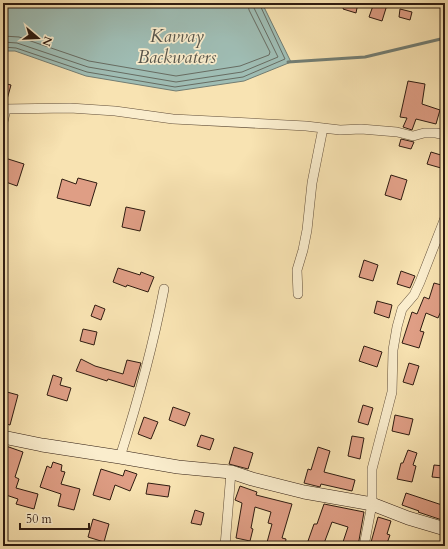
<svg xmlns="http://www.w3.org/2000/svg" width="448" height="549" font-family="Cardo,serif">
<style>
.water{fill:#9fbdb4;stroke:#727d73}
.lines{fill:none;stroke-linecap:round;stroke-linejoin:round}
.shore{stroke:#676c62;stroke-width:1}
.stream{stroke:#727d73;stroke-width:3}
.building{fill:#df9e85;stroke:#2f1c11}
.minor-casing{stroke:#614e39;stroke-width:10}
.secondary-casing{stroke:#2f1c11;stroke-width:14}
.minor{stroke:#faedcd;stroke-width:9}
.secondary{stroke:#faedcd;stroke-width:13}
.labels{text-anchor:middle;stroke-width:3.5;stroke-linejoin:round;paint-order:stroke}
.water-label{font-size:18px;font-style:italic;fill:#56544a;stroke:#faedcd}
</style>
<rect width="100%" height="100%" fill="#f8e3b2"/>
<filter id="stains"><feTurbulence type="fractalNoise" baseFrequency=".005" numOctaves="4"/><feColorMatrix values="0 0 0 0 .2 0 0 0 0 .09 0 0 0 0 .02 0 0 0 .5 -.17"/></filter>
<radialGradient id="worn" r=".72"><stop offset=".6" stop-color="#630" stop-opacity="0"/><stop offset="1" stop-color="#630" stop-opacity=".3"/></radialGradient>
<!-- water -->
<path class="water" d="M3,3H262L291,62L244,81L176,91L86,76L15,51H3Z"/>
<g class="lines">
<!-- shore -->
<path class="shore" d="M3,36L19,37L89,61L176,76L240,66L269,55L270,52L249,10L248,3
M3,42L17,43L88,67L176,82L242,72L278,57L254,8V3
M3,47L16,48L87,72L175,87L243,77L285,59L259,3"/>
<!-- stream -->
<path class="stream" d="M288,62L365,57L445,38"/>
</g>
<!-- building -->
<path class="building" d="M345,3H358L356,13L343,9Z
M374,3H380L387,5L382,21L369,17Z
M400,9L412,12L410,20L399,17Z
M408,81L425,84L422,104L440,110L436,124L416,119L412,130L403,127L407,118L400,117Z
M3,83L11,85L6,103H3Z
M401,139L414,142L411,149L399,146Z
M431,152L444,156L441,168L427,164Z
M5,158L24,164L17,186L3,181V165Z
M391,175L407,180L401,200L385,195Z
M78,178L97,183L90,206L57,198L62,179L76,184Z
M126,207L145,211L140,231L122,227Z
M364,260L378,265L373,281L359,277Z
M118,268L140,275L141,272L154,277L148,292L127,285L126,287L113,282Z
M401,271L415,276L410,288L397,284Z
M434,283L445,286V302L438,318L426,313L420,331L424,332L419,348L402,343L412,312L417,314L424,297L429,299Z
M377,301L392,305L389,318L374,313Z
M95,305L105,309L101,320L91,316Z
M83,329L97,332L94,345L80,341Z
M364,346L382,352L377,367L359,361Z
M81,359L95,366L123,374L127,360L141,363L134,387L108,379L107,381L76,371Z
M409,363L419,366L413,385L403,382Z
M53,375L62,378L60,385L71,388L67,401L47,395Z
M7,392L18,395L10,425L3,423V406Z
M363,405L373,408L368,425L358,422Z
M173,407L190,413L185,426L169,420Z
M395,415L413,419L409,435L392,431Z
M144,417L158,422L151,439L138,434Z
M201,435L214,439L210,450L197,446Z
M352,436L364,438L360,459L348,456Z
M3,445L23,452L15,477L19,479L16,488L38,494L34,509L16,504L18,499L3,494Z
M234,447L253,453L248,469L229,464Z
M318,447L330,451L324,472L355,480L352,491L321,484L320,487L304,483L308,469L311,470Z
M408,450L417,453L413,465L416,466L412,482L397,479L401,463H403Z
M53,462L62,465L61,471L65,472L61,484L80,489L74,510L58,506L61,494L40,487L47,466L51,468Z
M434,465L444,466L442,478L432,477Z
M101,469L123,476L125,470L137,474L130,491L115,485L110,500L93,495Z
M148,483L170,486L168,497L146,494Z
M240,486L257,492L256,495L292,504L282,538L286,539L285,546H266L272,524L268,523L271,512L255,507L251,528L253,529L250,541L236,538L242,503L235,500Z
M406,493L445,506V521L418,512L419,511L402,505Z
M324,504L364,512L358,546L342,545L348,527L332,522L323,546L308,541L314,524H317Z
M195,510L204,513L201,525L191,523Z
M378,517L391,521L387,534L390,535L386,546H370Z
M93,519L109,524L104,542L88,537Z"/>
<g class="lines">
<!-- minor casing -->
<g class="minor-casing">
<path id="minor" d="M3,109L70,108L115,111L173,119L306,126L340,130L361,129L397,132L413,136L424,133H436L445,135
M3,122L6,109
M298,294L297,270L303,250L307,230L312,183L323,128
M120,457C138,401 153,346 164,289
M225,546L231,472
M364,546L372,504V469L392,392L393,350L397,327L402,309L414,295L420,282L445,218"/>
</g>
<!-- secondary casing -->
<g class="secondary-casing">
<path id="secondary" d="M3,437L42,445L120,457L178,467L231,472L252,479L304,492L372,504L408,518L445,529"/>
</g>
<!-- minor -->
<use href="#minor" class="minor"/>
<!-- secondary -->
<use href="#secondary" class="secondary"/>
</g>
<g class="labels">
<!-- water labels -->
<g class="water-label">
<text x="177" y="42">Kavvay<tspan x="177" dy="21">Backwaters</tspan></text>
</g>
</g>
<!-- margin -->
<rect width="448" height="549" fill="none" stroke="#f8e3b2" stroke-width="16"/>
<rect x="4" y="4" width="440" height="541" fill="none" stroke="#2f1c11" stroke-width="2"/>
<rect x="8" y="8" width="432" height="533" fill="none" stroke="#2f1c11"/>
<!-- north arrow -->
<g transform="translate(38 38) rotate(109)" stroke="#faedcd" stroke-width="3" paint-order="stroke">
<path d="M0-3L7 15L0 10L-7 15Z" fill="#2f1c11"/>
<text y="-6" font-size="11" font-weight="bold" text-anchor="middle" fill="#2f1c11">N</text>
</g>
<!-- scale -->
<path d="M20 523v6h69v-6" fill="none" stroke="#2f1c11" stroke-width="2"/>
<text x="26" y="523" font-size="12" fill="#2f1c11" stroke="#faedcd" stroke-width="3" paint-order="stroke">50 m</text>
<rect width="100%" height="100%" filter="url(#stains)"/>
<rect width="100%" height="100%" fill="url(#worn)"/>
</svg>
